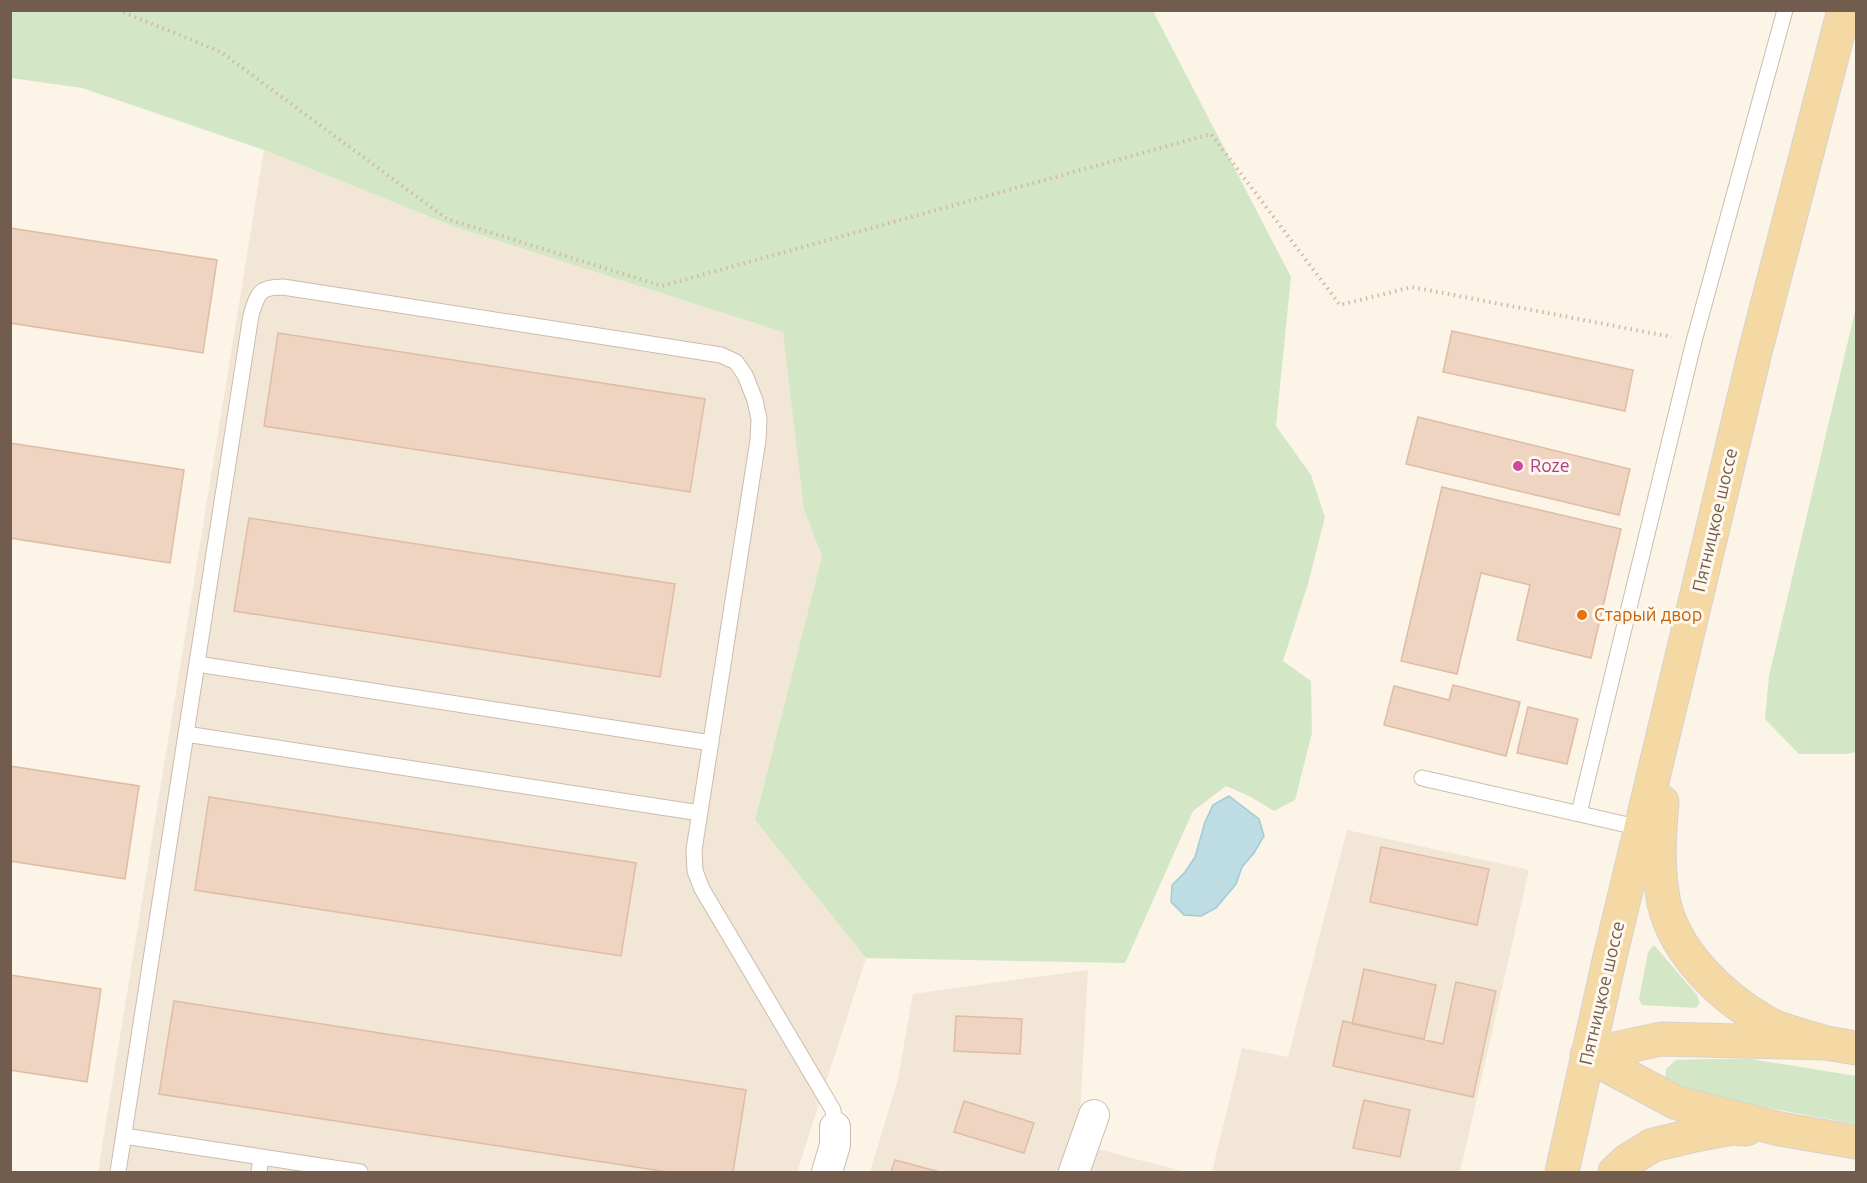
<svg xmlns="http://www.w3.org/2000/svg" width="1867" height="1183" font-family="Ubuntu,sans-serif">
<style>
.residential{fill:#f2e6d6}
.green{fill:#d3e7c7}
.water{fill:#bddce3;stroke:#a4cbd4;stroke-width:1.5}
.building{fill:#eed4c1;stroke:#dfbca3;stroke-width:1.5}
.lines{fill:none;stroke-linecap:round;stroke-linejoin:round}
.lane-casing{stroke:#ccbcae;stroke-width:17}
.street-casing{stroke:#ccbcae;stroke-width:32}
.primary-casing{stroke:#d8d1cd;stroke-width:35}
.path{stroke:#d3b8a4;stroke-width:4;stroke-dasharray:1.5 4.5;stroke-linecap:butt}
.lane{stroke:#fff;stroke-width:15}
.street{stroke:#fff;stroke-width:30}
.primary{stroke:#f4d9a5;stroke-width:33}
.hotel-dot{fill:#d1479c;stroke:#fef8ee;stroke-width:2}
.food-dot{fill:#e8710a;stroke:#fef8ee;stroke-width:2}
.labels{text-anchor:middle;stroke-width:6;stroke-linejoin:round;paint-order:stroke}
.hotel-label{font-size:18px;fill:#b23c85;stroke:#fef8ee;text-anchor:start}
.street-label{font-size:18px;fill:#725c4e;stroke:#fef8ee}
.food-label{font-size:18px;fill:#c56008;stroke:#fef8ee;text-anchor:start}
</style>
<rect width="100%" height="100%" fill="#fbf4e7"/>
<!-- residential -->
<path class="residential" d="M264,150L455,227L783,332L822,556L755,820L866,958L797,1172H98Z
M1347,830L1529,870L1460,1172H1212L1242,1048L1288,1057Z
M1088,970L1080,1114L1060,1172H870L898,1079L913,994Z
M1098,1149L1185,1172H1091Z"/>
<!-- green -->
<path class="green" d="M11,10L1153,11L1291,277L1276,426L1311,475L1325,517L1308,584L1283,661L1311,681L1312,733L1295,800L1274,811L1249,796L1226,786L1193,811L1125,963L866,958L755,820L822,556L804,509L783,332L455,227L264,150L82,88L11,78Z
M1856,307V752L1846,754H1799L1765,719L1769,676Z
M1654,945L1697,995L1700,1003L1696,1008L1642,1005L1639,999L1648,952Z
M1705,1059H1751L1856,1076V1124C1793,1112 1725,1103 1665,1080L1666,1069L1676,1060Z"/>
<!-- water -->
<path class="water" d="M1229,796L1259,819L1264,836L1254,853L1242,867L1236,884L1216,908L1201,916L1184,915L1171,902L1172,885L1185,872L1195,857L1205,822L1213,805Z"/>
<!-- building -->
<path class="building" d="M10,228L217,260L203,353L10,323Z
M1452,331L1633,370L1625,411L1443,372Z
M278,333L705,399L690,492L264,426Z
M1418,417L1630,469L1619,515L1406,464Z
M10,443L184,470L170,563L10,538Z
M1442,487L1621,529L1591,658L1517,640L1530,585L1481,573L1457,674L1401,661Z
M249,518L675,584L660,677L234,611Z
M1453,685L1520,702L1506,756L1384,725L1394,686L1449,700Z
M1528,707L1578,719L1567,764L1517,753Z
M10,766L139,786L125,879L10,861Z
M209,797L636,863L621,956L195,890Z
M1381,847L1489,869L1477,925L1370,902Z
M1364,969L1436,985L1424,1039L1352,1024Z
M10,975L101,989L87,1082L10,1070Z
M1456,982L1496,991L1473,1097L1333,1066L1343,1021L1443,1044Z
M174,1001L746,1090L733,1172H668L159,1094Z
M956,1016L1022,1019L1020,1054L954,1051Z
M1364,1100L1410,1110L1400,1157L1353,1148Z
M964,1101L1034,1123L1024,1153L954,1132Z
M895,1160L940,1172H891Z"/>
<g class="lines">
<!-- lane casing -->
<g class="lane-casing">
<path id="lane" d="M197,664L711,743
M186,734L700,813
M1422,778L1641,828
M1579,813L1694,341L1785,10
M124,1136L360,1172
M118,1172L251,315C258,293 259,287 283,287L721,355L736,362L745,375L755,400L759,419L758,440L694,850L695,871L702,889L833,1110L835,1127
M259,1172L261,1157"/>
</g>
<!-- street casing -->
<g class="street-casing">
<path id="street" d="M827,1172L835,1145V1127
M1074,1172L1094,1115"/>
</g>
<!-- primary casing -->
<g class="primary-casing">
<path id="primary" d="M1662,802C1659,835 1657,870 1664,903C1675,953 1722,997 1765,1022C1780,1031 1808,1037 1826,1043
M1587,1055L1677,1103L1780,1129L1856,1142
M1587,1055L1661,1039L1826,1043L1856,1048
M1562,1172L1609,961L1755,352L1844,10
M1615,1172L1627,1161L1653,1145L1695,1135L1732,1128L1746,1129"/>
</g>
<!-- path -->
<path class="path" d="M118,10L221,52L447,219L662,286L1211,134L1340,305L1412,287L1672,337"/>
<!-- lane -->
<use href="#lane" class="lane"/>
<!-- street -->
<use href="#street" class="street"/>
<!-- primary -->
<use href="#primary" class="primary"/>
</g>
<!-- markers -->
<circle class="hotel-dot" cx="1518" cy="466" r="6"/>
<circle class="food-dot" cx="1582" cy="615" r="6"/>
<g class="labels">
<!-- hotel labels -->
<g class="hotel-label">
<text x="1530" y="472">Roze</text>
</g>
<!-- street labels -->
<g class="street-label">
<text transform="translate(1715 520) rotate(-77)" y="6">Пятницкое шоссе</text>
<text transform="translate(1602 993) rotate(-77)" y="6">Пятницкое шоссе</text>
</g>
<!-- food labels -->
<g class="food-label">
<text x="1594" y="621">Старый двор</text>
</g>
</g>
<!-- border -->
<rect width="1867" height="1183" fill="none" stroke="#725c4e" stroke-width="24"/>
</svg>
